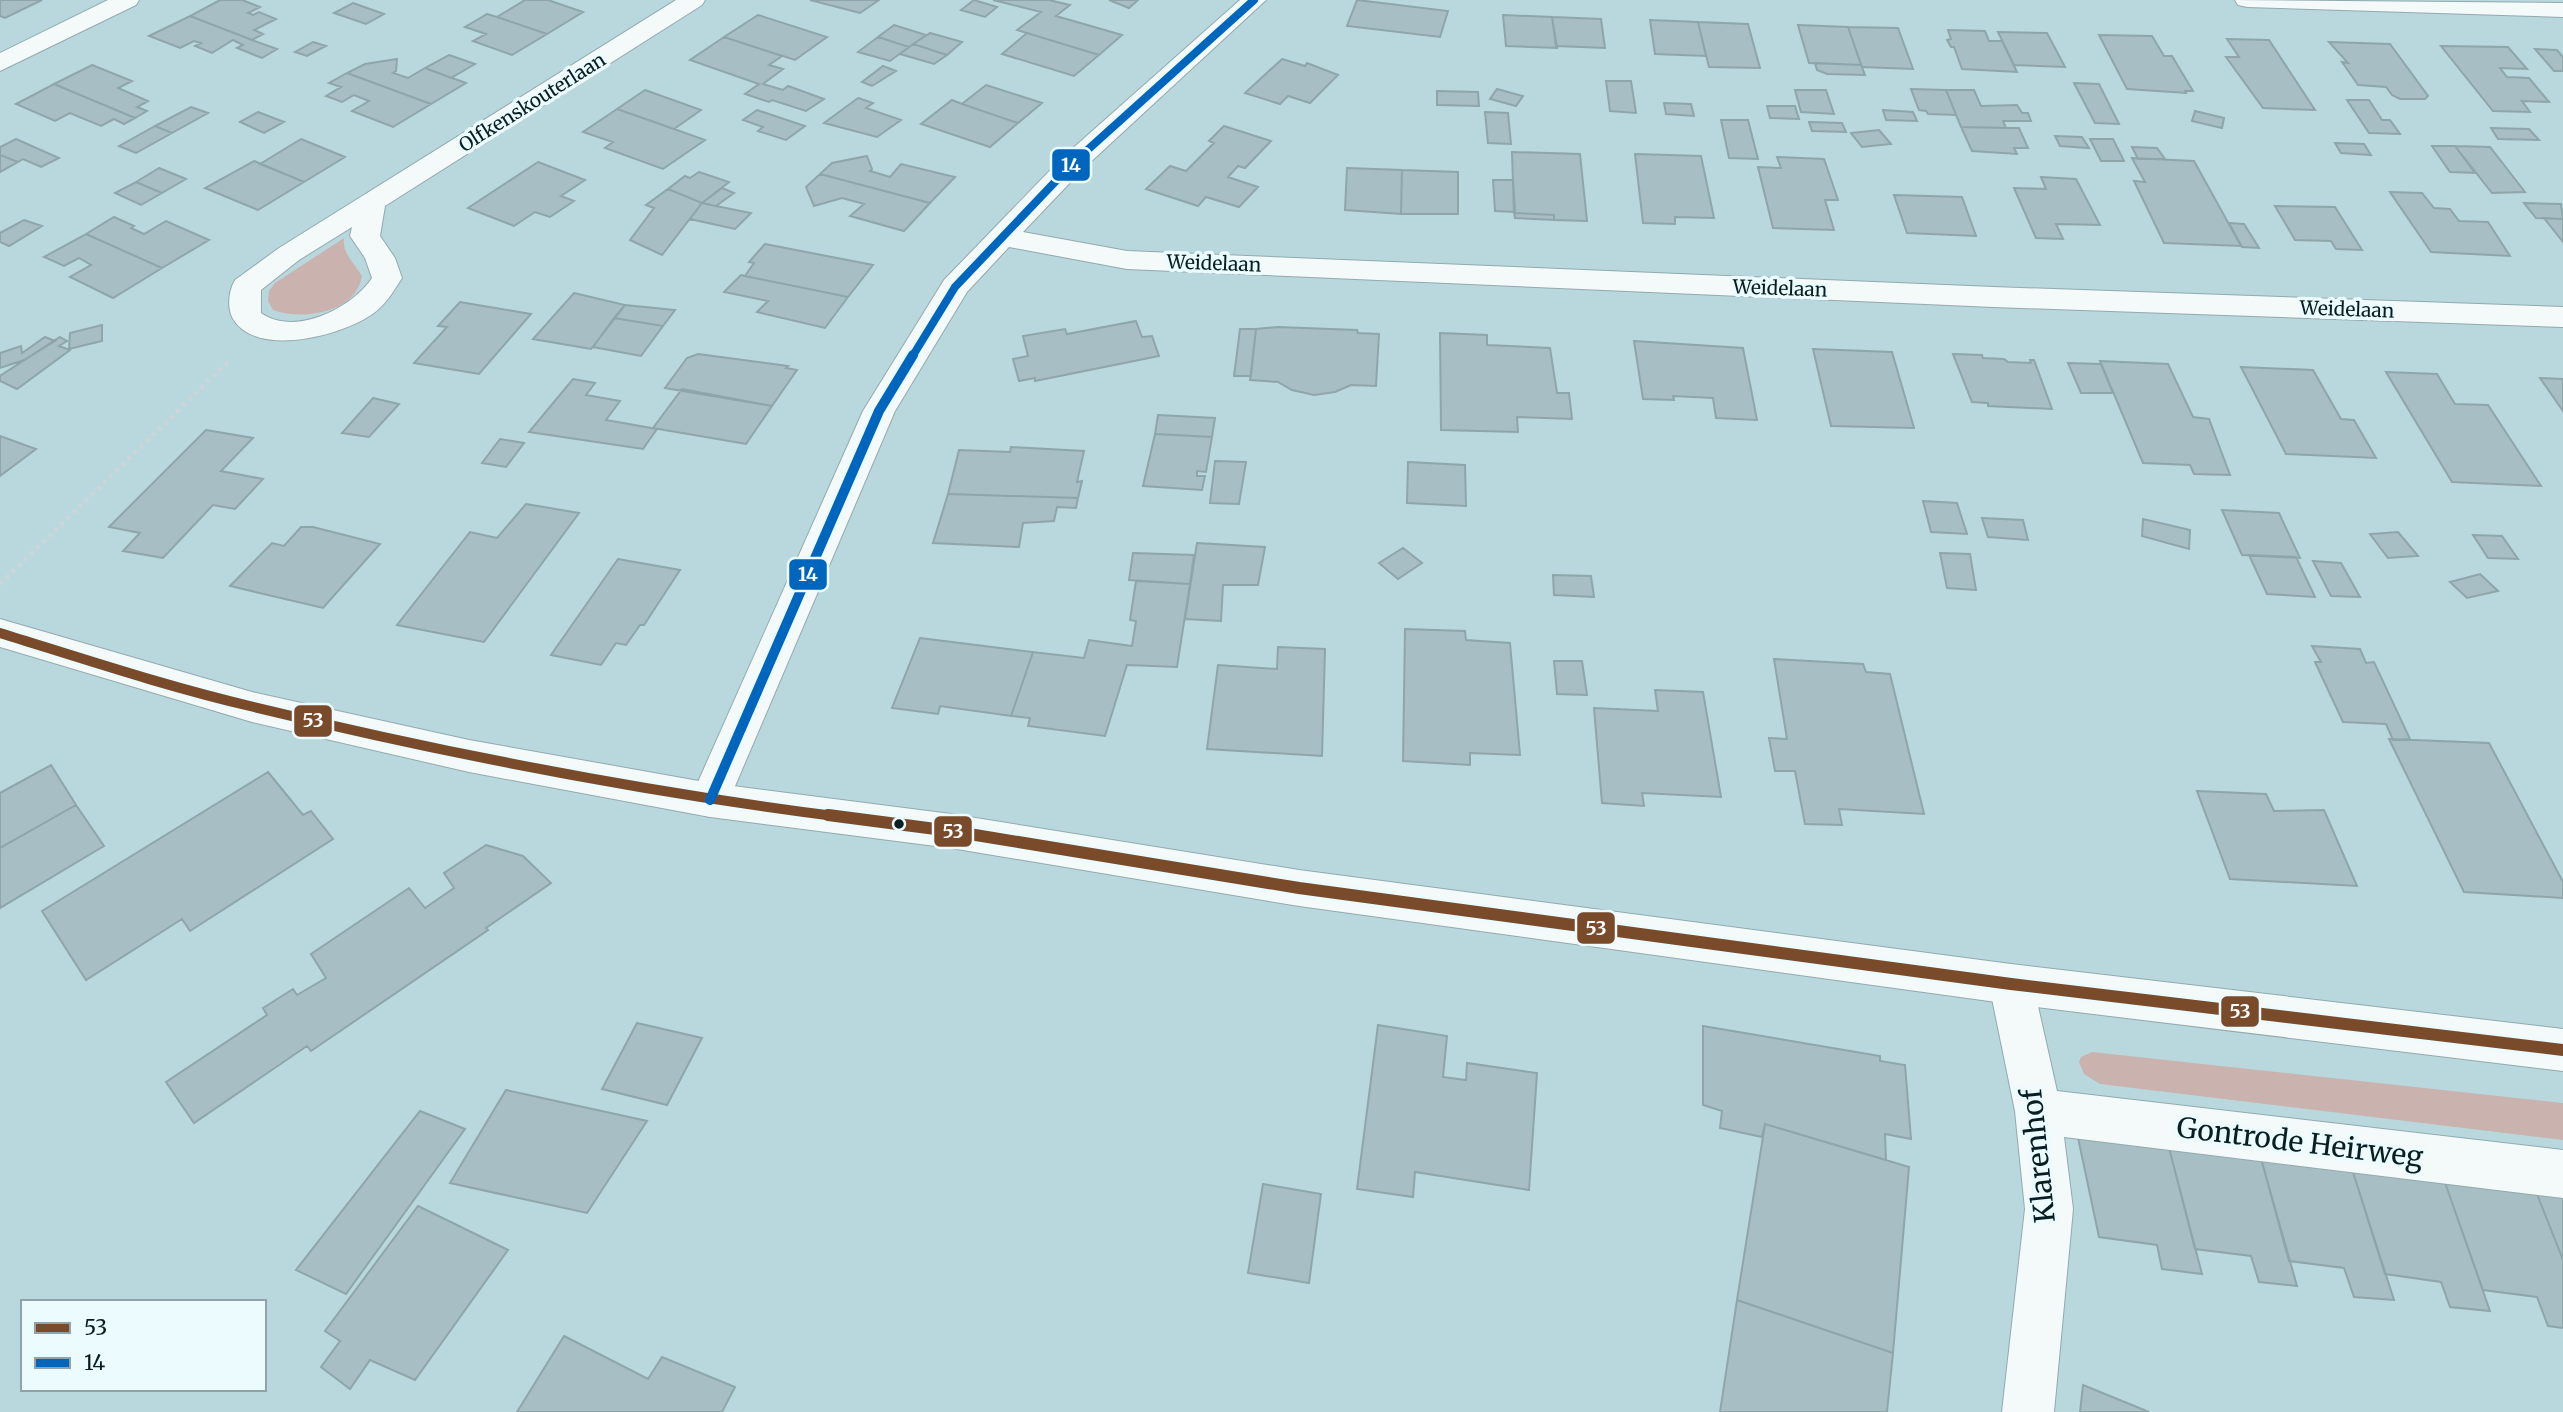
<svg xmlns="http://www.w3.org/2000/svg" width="2563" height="1412" font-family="Merriweather,serif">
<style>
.green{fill:#cab3af}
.building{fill:#a7bfc4;stroke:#8ea6aa;stroke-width:2}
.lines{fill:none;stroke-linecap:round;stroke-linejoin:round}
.street-casing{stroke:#91aaae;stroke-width:2}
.secondary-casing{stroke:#91aaae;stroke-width:2}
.path{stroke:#ccd5d7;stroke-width:4.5;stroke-dasharray:3.5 5;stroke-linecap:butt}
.street{fill:#f4f9fa;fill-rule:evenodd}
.secondary{fill:#f4f9fa;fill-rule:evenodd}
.bus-1-far1-casing{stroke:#ebfbfe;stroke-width:15}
.bus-1-casing{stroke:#ebfbfe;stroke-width:18}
.bus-2-far1-casing{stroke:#ebfbfe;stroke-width:11}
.bus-2-casing{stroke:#ebfbfe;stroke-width:15}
.bus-1-far1{stroke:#7a4b2a;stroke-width:10}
.bus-1{stroke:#7a4b2a;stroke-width:12}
.bus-2-far1{stroke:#0065bd;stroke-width:8}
.bus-2{stroke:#0065bd;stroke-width:10}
.bus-dot{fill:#081e22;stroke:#ebfbfe;stroke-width:2.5}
.labels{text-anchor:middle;stroke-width:7;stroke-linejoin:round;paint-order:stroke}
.far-street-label{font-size:19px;fill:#081e22;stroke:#ebfbfe}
.near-street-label{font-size:28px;fill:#081e22;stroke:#ebfbfe}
.line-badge{stroke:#ebfbfe;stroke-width:2.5}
.badge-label{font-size:19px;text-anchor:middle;font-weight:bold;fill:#fff}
</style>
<rect width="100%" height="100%" fill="#b9d8dd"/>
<!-- green -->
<path class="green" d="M344,238C342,253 354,263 362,276C356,313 302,321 273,310L268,301L269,291L275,283Z
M2092,1052L2563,1103V1140L2100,1084L2084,1074L2079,1062L2081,1057Z"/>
<!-- building -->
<path class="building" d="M0,0H42L5,18L0,16Z
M220,0H242L260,7L248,13L253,15L259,12L276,19L254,30L263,34L252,40L190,16Z
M525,0H548L583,12L547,34L497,17Z
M810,0H879L860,13Z
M974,0L997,7L985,17L961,10Z
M993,0H1049L1070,5L1056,16L1122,35L1099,55L1017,30L1041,12Z
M1109,0H1138L1129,8Z
M1357,0L1448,11L1440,37L1347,26Z
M353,3L384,14L366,24L334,13Z
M487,14L497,17L547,34L512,55L473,41L486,34L465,27Z
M758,15L827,37L795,60L724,37Z
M1503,15L1552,17L1557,48L1506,46Z
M190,16L252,40L277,49L262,58L237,48L243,45L233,40L212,53L195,46L201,43L194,41L180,48L149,36Z
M1552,17L1601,19L1605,48L1556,46Z
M1650,20L1698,22L1706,56L1655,54Z
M1698,22L1748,24L1760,68L1709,67Z
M894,25L926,35L909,47L878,37Z
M1798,25L1848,27L1861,65L1809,63Z
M1848,27L1898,28L1913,69L1862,67Z
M1948,30L1985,31L1989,41H2002L2017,72L1962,69L1954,47H1951L1947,40L1951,39Z
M1998,32L2047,33L2065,67L2014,65Z
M930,33L962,42L947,55L913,44Z
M1027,33L1099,55L1074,76L1002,54Z
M2099,35L2152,36L2164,56H2172L2193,91H2185L2186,93L2127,89Z
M724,37L782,56L769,65L783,69L763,84L783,90L788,86L824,99L806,111L772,100L769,102L745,94L759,84L690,60Z
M878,37L909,47L890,61L858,52Z
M2227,39L2269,40L2315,110L2263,108L2226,57H2239Z
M313,42L326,46L307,56L295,52Z
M2329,42L2390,44L2428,96L2425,99H2400L2392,95L2386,87L2358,85L2342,62L2348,63Z
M913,44L947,55L934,64L900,54Z
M2441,46L2508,47L2527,69L2500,68L2507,77L2529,78L2549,102L2522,101L2530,112L2493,111Z
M2535,49L2557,50L2563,57V71H2554Z
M449,55L452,56L475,64L451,78L425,68Z
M397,59L396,71L393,73L408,78L425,68L466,83L431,104L347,73L365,64Z
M1282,59L1305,66L1307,63L1338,75L1310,103L1288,96L1280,104L1245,93Z
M1815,63L1861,65L1865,75L1827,74L1817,70Z
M92,65L132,81L118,88L148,101L137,107L147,111L135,118L54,84Z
M883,66L896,71L872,86L862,82Z
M347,73L431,104L393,127L352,111L369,101L354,95L342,102L326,96L341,87L329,83Z
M1606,81H1631L1636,113L1610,111Z
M2074,83L2099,84L2119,124L2095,123Z
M54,84L135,118L124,124L114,119L101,126L70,113L55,121L16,104Z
M986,85L1042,103L1018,123L962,104Z
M1497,89L1523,96L1516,106L1490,99Z
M1911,89L1946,90L1956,115L1928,114L1926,111L1919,110Z
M645,90L701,110L674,129L617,109Z
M1795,90H1826L1834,114L1801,112Z
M1946,90H1974L1981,106L2017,105L2022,113H2028L2031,121H2003L2006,128L1961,127Z
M1437,91L1478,92L1479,106L1437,105Z
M858,98L873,103L866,108L901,120L877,137L824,123Z
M952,100L962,104L1018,123L990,147L921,124Z
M2347,100H2369L2382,120H2390L2400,134L2369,133Z
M1664,103L1691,104L1694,116L1666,114Z
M1767,106H1795L1799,119L1770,118Z
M191,107L208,113L172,133L155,126Z
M617,109L674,129L705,140L663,169L605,148L613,142L583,132Z
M757,110L805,126L786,140L758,131L763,127L743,120Z
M1883,110L1913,112L1917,121L1886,120Z
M2195,111L2224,118L2222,128L2192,121Z
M258,112L284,122L264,133L240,122Z
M1485,112L1508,113L1511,144L1488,143Z
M1721,120H1748L1758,159L1729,158Z
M1809,122L1842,123L1846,132L1812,131Z
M155,126L172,133L136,153L119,146Z
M1224,126L1271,141L1245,168L1238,166L1228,177L1258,187L1239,207L1206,197L1198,206L1146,189L1170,166L1186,171L1214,143L1209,141Z
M1961,127L2019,128L2028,148H2014L2017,154L1972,151Z
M2491,128L2529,129L2539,140L2498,139Z
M1879,130L1891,144L1862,147L1851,133Z
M2055,136L2082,137L2089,148L2060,146Z
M16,139L59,158L41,167L23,159L18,162L0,155V147Z
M301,139L345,157L304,182L260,164Z
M2090,139H2113L2124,161H2101Z
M2335,143L2364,144L2371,155L2341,153Z
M2432,146H2455L2475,173L2450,172Z
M2455,146L2490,147L2525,192L2492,193Z
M2132,147L2157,148L2165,159H2138Z
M1512,152L1580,154L1587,221L1554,220V215L1514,213Z
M1635,154L1701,156L1714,218L1675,217V224L1643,223Z
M0,155L18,162L0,172Z
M867,156L872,169L870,171L890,177L901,164L955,177L930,203L820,174L832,163Z
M1777,157L1824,159L1838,200H1825L1834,230L1773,228L1758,167L1781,168Z
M2132,158L2194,161L2241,246L2164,243L2134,181L2145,182Z
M254,161L304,182L258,210L205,188Z
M538,162L585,180L561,196L574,201L550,217L535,212L514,226L468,208Z
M159,168L186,179L162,193L136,182Z
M1347,168L1402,170L1401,214L1345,210Z
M1402,170L1458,172V214H1401Z
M699,172L729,182L702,203L668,189L685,176L690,178Z
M820,174L930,203L904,231L850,216L864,204L842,198L814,206L806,187Z
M2041,177L2076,179L2100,225L2056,224L2063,239L2036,238L2014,188L2046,189Z
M1493,180H1513L1515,212L1495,211Z
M136,182L162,193L141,205L115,193Z
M722,188L734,193L716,206L702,203Z
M668,189L702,203L662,255L630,240L654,208L646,205Z
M2390,192L2422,193L2434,208L2450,209L2459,221L2488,222L2510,256L2431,252Z
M1894,195L1962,197L1976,236L1907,233Z
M702,203L716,206L751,213L735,229L690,219Z
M2524,203L2561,204L2563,219L2536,218Z
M2275,206L2335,207L2362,250L2336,249L2331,241L2295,240Z
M1514,213L1554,215V220L1515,218Z
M114,217L134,226L131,228L144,234L166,221L209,240L162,268L86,234Z
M2544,218L2563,219V242Z
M24,220L42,226L9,246L0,242V233Z
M2229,223L2244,224L2259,248L2242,247Z
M86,234L162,268L113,298L70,277L91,265L79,258L64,266L44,257Z
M765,244L873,265L848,297L745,276L754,263L749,262Z
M741,275L745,276L848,297L825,328L757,312L768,301L724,292Z
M574,293L625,305L591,349L533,339Z
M460,302L531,314L479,374L414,363L447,327L438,326Z
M625,305L675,310L663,326L614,318Z
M614,318L663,326L641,356L593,347Z
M1136,321L1142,337L1152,336L1159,356L1035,381V378L1019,381L1013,359L1028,356L1023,336L1065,329L1067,334Z
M102,325V341L69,349L70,333Z
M1278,327L1357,330L1358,333L1379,334L1376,386L1351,385L1335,392L1314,395L1292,390L1278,382L1250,380L1256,329Z
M1240,329H1256L1251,376H1234Z
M1440,333L1487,335V345L1550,348L1557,393H1569L1572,419L1517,417L1518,432L1441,430Z
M45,337L55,341L24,360L0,368V353L21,346L22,353Z
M60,337L67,341L59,346L70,350L17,389L0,381V376Z
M1634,341L1743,348L1757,420L1716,418L1713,398L1673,396L1674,400L1643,399Z
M1813,349L1892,352L1914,428L1831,426Z
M698,354L788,366L786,368L797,370L772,406L665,388L687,358Z
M1953,354L1982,355L1983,358L2004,359L2008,362L2031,363L2030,360H2034L2052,409L1988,406V403L1972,402Z
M2100,361L2168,364L2193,417L2209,419L2230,475L2194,474L2190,465L2143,463Z
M2068,363L2101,364L2113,393H2081Z
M2241,367L2313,370L2341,419L2354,420L2376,458L2286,454Z
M2386,372L2437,374L2455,404L2488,405L2541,486L2452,482Z
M2540,378L2563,379V411Z
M573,379L595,383L586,395L620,401L606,420L657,429L643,449L529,432Z
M682,389L772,406L746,444L653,428Z
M373,398L399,404L369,437L342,433Z
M1158,415L1215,418L1212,437L1155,434Z
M206,430L253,438L221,471L263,479L235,509L213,505L163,558L123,551L140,533L109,527Z
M1155,434L1212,437L1206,472L1197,471V476H1205L1202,490L1143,486Z
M0,436L36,449L0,476Z
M500,439L524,443L506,467L482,463Z
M1011,447L1084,451L1077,482L1082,481L1078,498L948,494L959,450L1010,452Z
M1215,461L1246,462L1239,504L1210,503Z
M1408,462L1465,465L1466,506L1407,503Z
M948,494L1078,498L1076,508L1057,507L1054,521L1023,523L1019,547L933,543Z
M1923,501L1957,503L1967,534L1931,532Z
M526,504L579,513L484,642L397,625L470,532L497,538Z
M2222,510L2279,513L2300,558L2242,555Z
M1982,518L2023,520L2028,540L1988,537Z
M2143,519L2190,530L2189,549L2142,536Z
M301,527H313L380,544L323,608L230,586L272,543L284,546Z
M2398,532L2418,556L2388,558L2370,534Z
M2473,535L2502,536L2518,559L2488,558Z
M1197,543L1265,547L1258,585H1223L1221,621L1185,619Z
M1403,548L1422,563L1398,579L1379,563Z
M1133,553L1194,555L1190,584L1129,580Z
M1940,553L1970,554L1976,590L1947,588Z
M2249,555L2296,557L2315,597L2267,594Z
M618,559L680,570L644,625H640L626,645L616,643L601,665L551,655Z
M2313,561L2341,563L2360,597L2331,596Z
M2480,574L2498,591L2467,598L2450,582Z
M1553,575L1591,576L1594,597L1554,595Z
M1136,581L1190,584L1177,667L1127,665L1105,736L1028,726L1030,718L1011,716L1033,652L1084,658L1089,640L1132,646L1136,621L1130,620Z
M1405,629L1465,631L1466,640L1510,643L1520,755L1470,753V765L1403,761Z
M920,638L1033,652L1011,716L940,706L938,714L892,708Z
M2312,646L2360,649L2366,663L2374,662L2410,739L2393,740L2386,724L2343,722L2315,662H2321Z
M1278,647L1325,649L1322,756L1207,749L1218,665L1277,669Z
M1774,659L1863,664L1866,672L1890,674L1924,814L1839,809L1842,825L1805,824L1795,771H1775L1769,738L1787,739Z
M1554,661H1582L1587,695L1557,694Z
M1655,690L1703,692L1721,797L1642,793L1644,806L1602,803L1594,708L1658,711Z
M2389,739L2489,743L2563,882V898L2464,892Z
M51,765L76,805L0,848V793Z
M268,772L303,815L311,811L333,839L190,931L182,919L86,980L42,911Z
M2197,791L2266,794L2274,811L2324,810L2357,886L2230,879Z
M76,805L104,846L0,908V848Z
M486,845L523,856L551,883L486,928L488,930L311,1051L307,1046L194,1123L166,1082L267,1015L263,1008L293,989L297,995L326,978L311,954L409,888L425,908L454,888L444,873Z
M637,1023L702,1038L667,1105L602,1089Z
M1378,1025L1447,1036L1443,1077L1466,1080L1467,1063L1537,1073L1529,1190L1415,1172L1413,1197L1357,1189Z
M1703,1026L1880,1056V1061L1905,1065L1911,1139L1885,1134L1886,1160L1765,1124L1762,1137L1720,1128L1722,1111L1703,1105Z
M506,1090L647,1121L587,1213L450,1183Z
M420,1111L465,1129L346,1294L296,1270Z
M1765,1124L1909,1167L1893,1353L1737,1300Z
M2077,1133L2168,1144L2202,1274L2162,1269L2157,1245L2099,1237Z
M2168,1144L2260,1155L2297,1286L2259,1282L2251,1256L2195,1249Z
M2260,1155L2351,1166L2394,1300L2354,1297L2344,1268L2289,1261Z
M2351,1166L2443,1177L2490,1311L2450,1307L2441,1282L2385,1274Z
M2443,1177L2535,1189L2563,1260V1328L2548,1326L2537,1297L2483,1290Z
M1263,1184L1321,1194L1309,1283L1248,1273Z
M2535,1189L2563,1192V1260Z
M418,1206L508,1250L415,1380L370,1360L350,1389L321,1367L340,1341L325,1331Z
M1737,1300L1893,1353L1887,1412H1720Z
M564,1336L648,1379L662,1357L735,1387L722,1412H517Z
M2083,1385L2149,1412H2080Z"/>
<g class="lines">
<!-- street casing -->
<g class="street-casing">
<path id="street" d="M108,0H139L136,5L0,71V53Z
M676,0H705L702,5L385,206L380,236L395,258L402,278C393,292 385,306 371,315C340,336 254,359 232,317C227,306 229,290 235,280L279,248ZM352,227L350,236L365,258L372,278C352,308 295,337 261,313V290L299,260Z
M1240,0H1266L1083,169L1023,232L1127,251L1993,287L2563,307V327L1993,307L1127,269L1009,247L967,292L895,411L724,812L710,817L696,812L690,800L863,411L944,280L1063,157Z
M2235,0L2563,3V17L2247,7L2238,5Z
M2011,964L2027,970L2033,984L2057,1091L2563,1150V1198L2064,1137L2073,1209L2054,1412H2002L2025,1209L2015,1111L1989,984L1995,970Z"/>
</g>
<!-- secondary casing -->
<g class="secondary-casing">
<path id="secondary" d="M0,619L252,692L469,740L710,783L951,814L1299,870L2011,964L2563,1029V1071L2011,1004L1299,906L951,848L710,817L469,772L252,722L0,647Z"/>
</g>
<!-- path -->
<path class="path" d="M0,584L229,361"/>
<!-- street -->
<use href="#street" class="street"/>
<!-- secondary -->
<use href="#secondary" class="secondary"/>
<!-- bus-1-far1 casing -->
<g class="bus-1-far1-casing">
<path id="bus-1-far1" d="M0,633C84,659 168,687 254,707C448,754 644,792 842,817"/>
</g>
<!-- bus-1 casing -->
<g class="bus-1-casing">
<path id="bus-1" d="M828,815L951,831L1299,888L2011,984L2563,1050"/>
</g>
<!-- bus-2-far1 casing -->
<g class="bus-2-far1-casing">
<path id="bus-2-far1" d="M912,357L955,287L1073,163L1254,0"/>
</g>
<!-- bus-2 casing -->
<g class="bus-2-casing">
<path id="bus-2" d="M710,800L879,411L913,355"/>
</g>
<!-- bus-1-far1 -->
<use href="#bus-1-far1" class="bus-1-far1"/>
<!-- bus-1 -->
<use href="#bus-1" class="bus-1"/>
<!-- bus-2-far1 -->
<use href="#bus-2-far1" class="bus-2-far1"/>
<!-- bus-2 -->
<use href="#bus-2" class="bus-2"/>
</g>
<!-- markers -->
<circle class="bus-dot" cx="899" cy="824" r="6"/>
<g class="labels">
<!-- far-street labels -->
<g class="far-street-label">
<text transform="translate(532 102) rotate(-32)" y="7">Olfkenskouterlaan</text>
<text transform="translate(1214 263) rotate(2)" y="7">Weidelaan</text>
<text transform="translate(1780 288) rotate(2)" y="7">Weidelaan</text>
<text transform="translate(2347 309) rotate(2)" y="7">Weidelaan</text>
</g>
<!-- near-street labels -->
<g class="near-street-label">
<text transform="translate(2300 1142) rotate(7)" y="10">Gontrode Heirweg</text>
<text transform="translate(2038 1156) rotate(-96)" y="10">Klarenhof</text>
</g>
</g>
<g class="line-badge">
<rect x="1051" y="148" width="40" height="34" rx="7" fill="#0065bd"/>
<rect x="788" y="558" width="40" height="33" rx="7" fill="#0065bd"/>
<rect x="293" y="704" width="40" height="34" rx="7" fill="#7a4b2a"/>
<rect x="933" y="815" width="40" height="33" rx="7" fill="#7a4b2a"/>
<rect x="1576" y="911" width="40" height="34" rx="7" fill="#7a4b2a"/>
<rect x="2220" y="995" width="40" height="33" rx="7" fill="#7a4b2a"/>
</g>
<g class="badge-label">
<text x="1071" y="172">14</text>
<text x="808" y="581">14</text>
<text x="313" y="727">53</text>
<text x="953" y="838">53</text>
<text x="1596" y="935">53</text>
<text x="2240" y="1018">53</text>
</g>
<!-- legend -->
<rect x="21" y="1300" width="245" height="91" fill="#ebfbfe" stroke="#90a3a6" stroke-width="2"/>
<rect x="35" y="1323" width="35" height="10" fill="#7a4b2a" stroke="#90a3a6" stroke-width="2"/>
<text x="84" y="1335" font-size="21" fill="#081e22">53</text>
<rect x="35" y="1358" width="35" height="10" fill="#0065bd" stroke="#90a3a6" stroke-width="2"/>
<text x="84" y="1370" font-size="21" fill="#081e22">14</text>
</svg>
